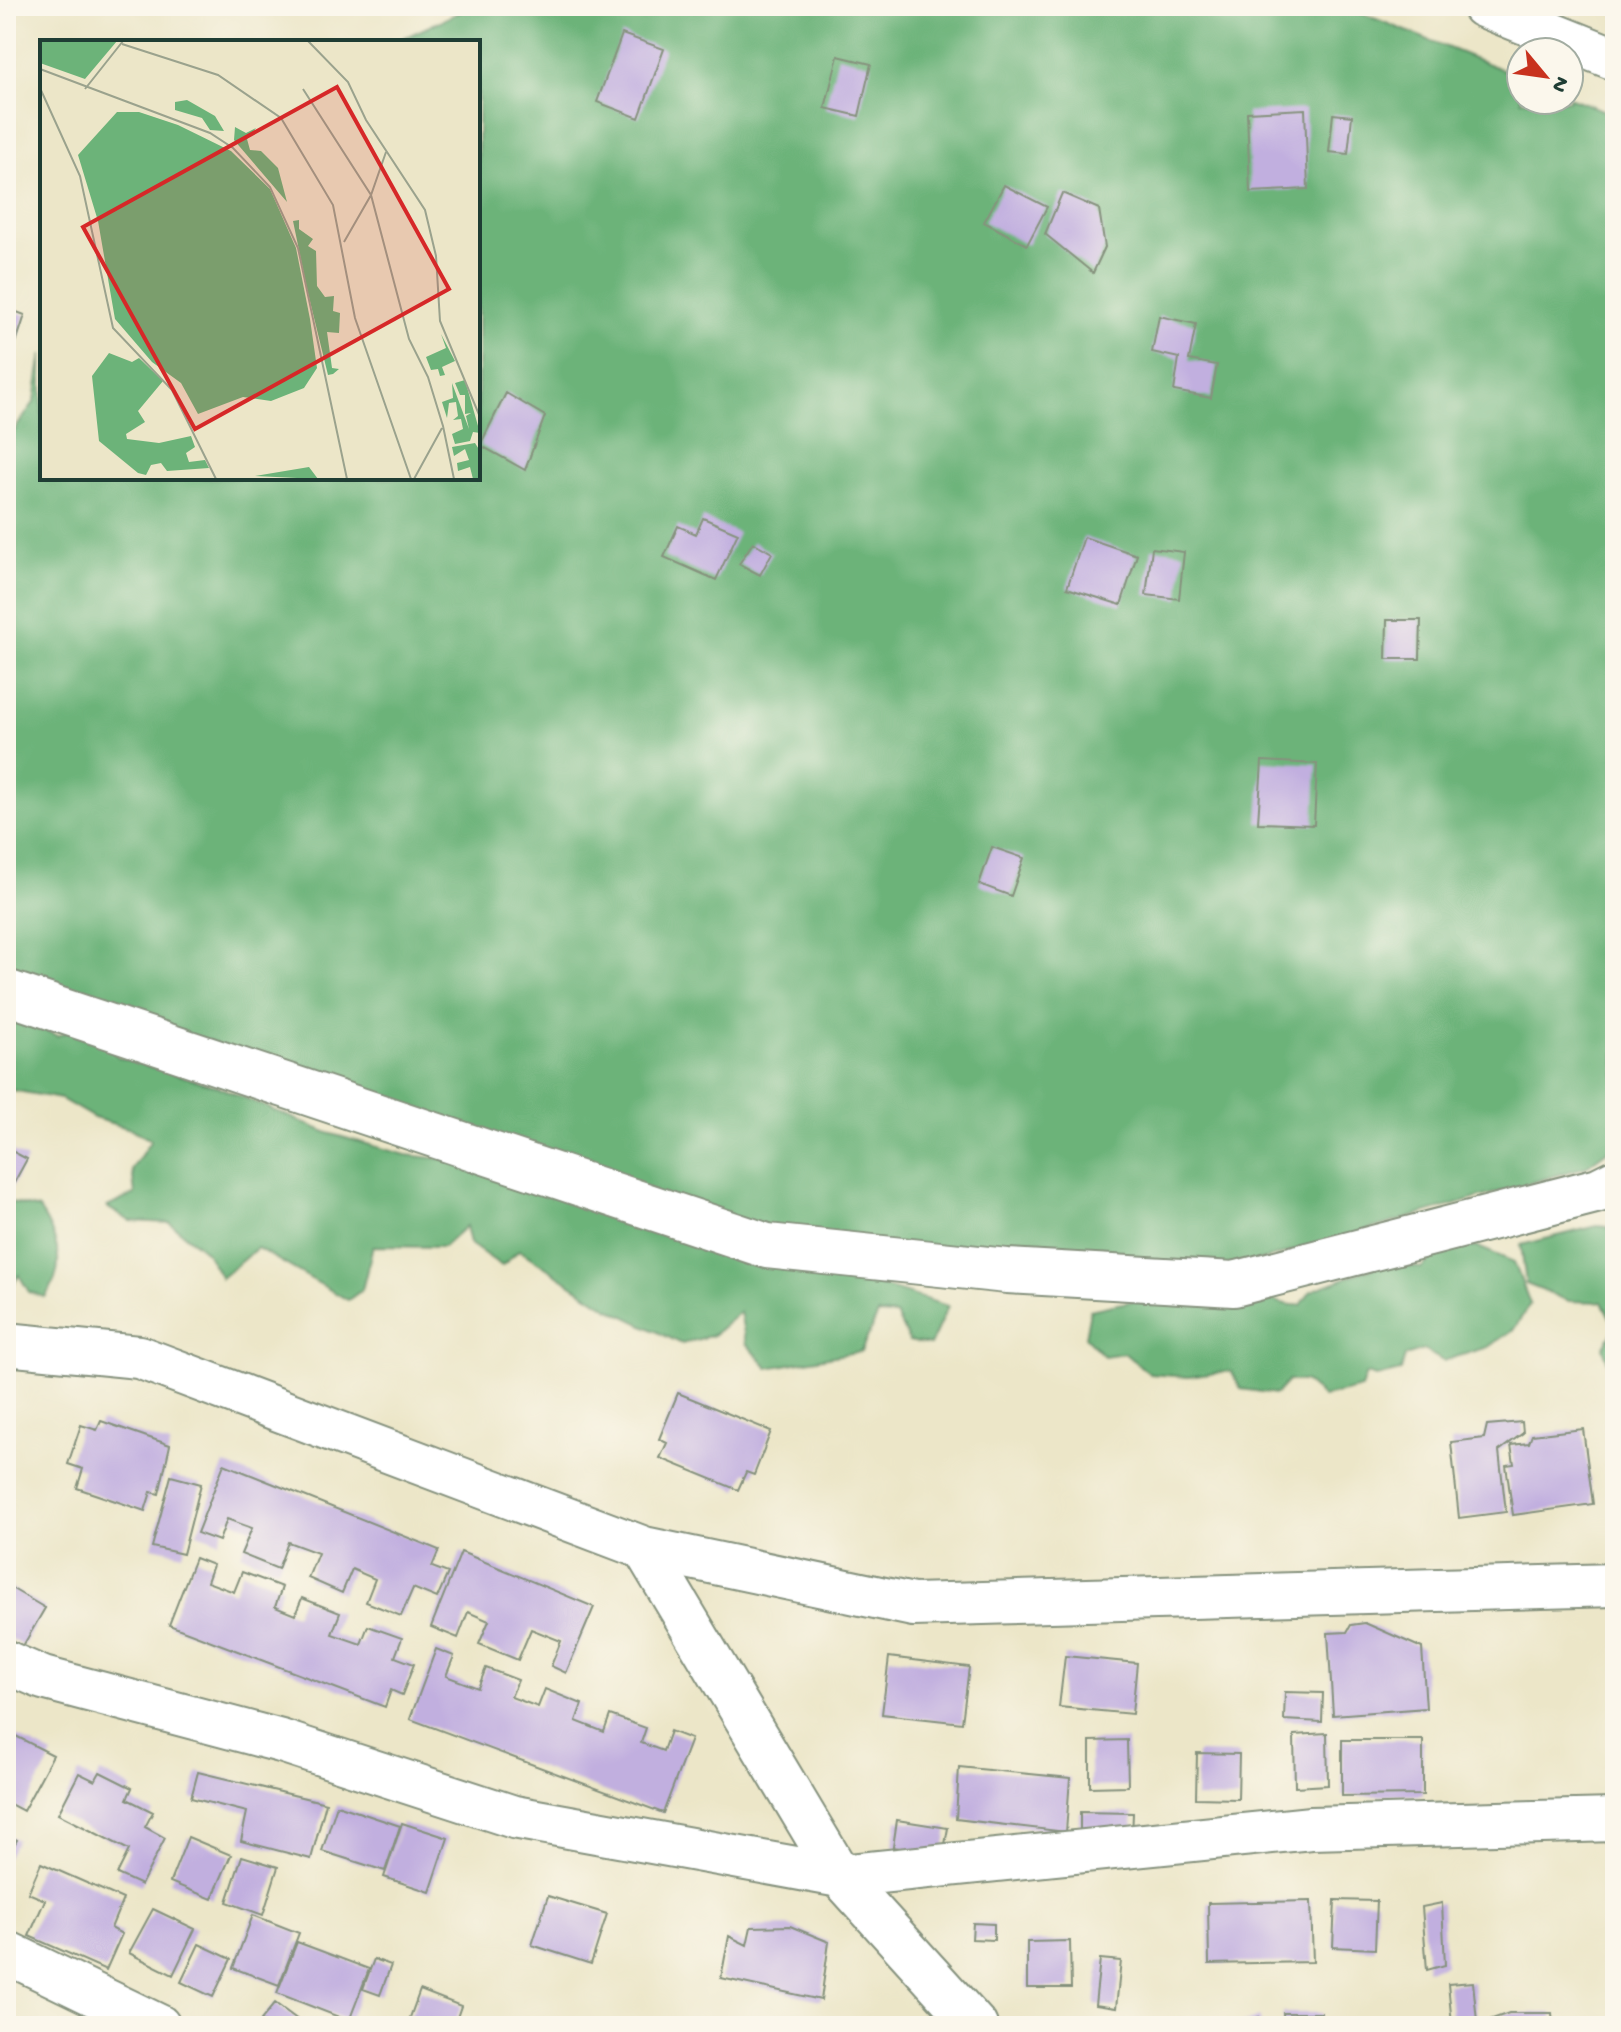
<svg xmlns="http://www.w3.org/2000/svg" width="1621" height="2032" font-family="'Gochi Hand',sans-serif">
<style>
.forest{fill:#6cb379;stroke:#467856;stroke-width:2}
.building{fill:#c1afdf}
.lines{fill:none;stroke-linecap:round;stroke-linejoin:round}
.minor-casing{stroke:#86927e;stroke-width:46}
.trunk-casing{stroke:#86927e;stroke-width:48}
.minor{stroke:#fff;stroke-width:42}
.trunk{stroke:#fff;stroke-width:44}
.inset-road{fill:none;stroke:#9aa28d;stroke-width:2}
.view{fill:#d62828;fill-opacity:0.15;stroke:#d62828;stroke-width:4}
.inset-edge{fill:none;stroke:#1f3d34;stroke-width:4}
</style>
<rect width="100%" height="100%" fill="#fbf7ec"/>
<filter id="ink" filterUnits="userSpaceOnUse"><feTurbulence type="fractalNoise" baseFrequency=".0125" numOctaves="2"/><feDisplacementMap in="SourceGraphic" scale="16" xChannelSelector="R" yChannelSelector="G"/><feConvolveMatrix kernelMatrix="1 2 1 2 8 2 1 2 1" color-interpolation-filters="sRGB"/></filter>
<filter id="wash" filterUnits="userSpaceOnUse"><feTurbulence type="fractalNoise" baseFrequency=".006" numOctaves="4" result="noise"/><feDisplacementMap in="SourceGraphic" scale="32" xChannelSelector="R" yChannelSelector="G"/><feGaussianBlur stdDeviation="1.8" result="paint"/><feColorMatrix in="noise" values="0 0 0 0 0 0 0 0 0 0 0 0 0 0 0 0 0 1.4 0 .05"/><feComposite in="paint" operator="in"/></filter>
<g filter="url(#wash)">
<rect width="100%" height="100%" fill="#ece6c8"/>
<!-- forest -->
<path class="forest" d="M473,6H1344L1521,77V100H1569V97L1615,115V1145L1585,1167L1221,1272L771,1236L6,971V442L35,401L42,354V478H478V42H395Z
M6,1010L57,1036L72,1029L100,1036L118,1057L219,1087L328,1133L406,1155L482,1163L948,1306L930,1345L909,1341L896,1315L878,1314L861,1351L768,1368L746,1343L740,1312L713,1335L682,1344L608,1308L519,1250L502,1266L470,1244L466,1226L443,1247L373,1246L362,1290L348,1300L257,1248L221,1278L206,1252L170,1223L130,1221L107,1207L135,1194L132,1169L151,1140L131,1129L94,1118L61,1099L6,1089Z
M6,1201L39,1209C58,1237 68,1268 45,1297L29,1292L19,1275L6,1296Z
M1597,1226L1615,1228V1327L1602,1302L1569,1301L1526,1284L1521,1245Z
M1478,1247L1514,1262L1530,1304L1514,1329L1488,1347L1443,1361L1424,1350L1405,1356L1401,1371L1376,1377L1366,1374L1361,1388L1323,1397L1304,1381H1288L1276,1394L1241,1389L1231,1371L1188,1377L1150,1374L1124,1353L1104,1356L1085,1337L1090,1310C1130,1301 1200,1286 1240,1291C1262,1293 1279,1307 1301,1305L1311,1291L1384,1263L1421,1268L1443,1249Z
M1615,1328V1385L1603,1347Z"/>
<g id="blocks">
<!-- building -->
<path class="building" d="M622,34L664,49L639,118L597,102Z
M838,56L871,64L859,116L825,108Z
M1305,109L1308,189L1250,192L1247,112Z
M1333,114L1352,116L1348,154L1329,152Z
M1004,185L1047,207L1027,245L984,222Z
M1062,193L1099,209L1105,247L1093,273L1045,234Z
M6,308L25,315L10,361L6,360Z
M1159,316L1196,324L1189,360L1217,365L1211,398L1174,391L1179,358L1152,352Z
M506,393L545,416L525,470L480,445Z
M703,518L738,533L716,580L664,557L678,526L696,534Z
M1084,537L1137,555L1121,605L1067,588Z
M753,542L772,553L760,575L739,564Z
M1152,548L1184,552L1179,599L1146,595Z
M1387,620H1421L1420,659H1386Z
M1262,761L1317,764L1314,825L1258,823Z
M992,847L1024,858L1011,896L979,884Z
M6,1148L27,1159L8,1194L6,1193Z
M678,1393L771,1431L754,1475L746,1472L738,1490L660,1458L667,1443L659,1439Z
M101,1421L170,1445L159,1494L151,1492L145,1511L77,1488L83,1469L68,1464L81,1425L97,1430Z
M1522,1422L1523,1433L1499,1451L1506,1512L1459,1518L1451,1442L1484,1438L1487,1425Z
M1583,1429L1593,1504L1513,1515L1506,1465L1514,1464L1511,1445L1529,1443L1532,1435Z
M224,1464L439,1550L432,1567L448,1573L437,1598L413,1588L401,1616L366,1602L375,1579L352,1569L342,1593L308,1578L318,1553L288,1542L278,1569L241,1554L252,1528L227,1519L219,1541L197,1533Z
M171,1476L201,1484L183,1554L152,1547Z
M461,1552L594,1607L566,1673L551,1666L561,1641L531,1629L518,1660L479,1644L489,1621L468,1612L458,1638L431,1627Z
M195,1558L213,1565L207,1582L234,1592L242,1572L282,1587L275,1607L295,1615L302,1598L340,1613L332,1634L361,1644L368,1626L402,1638L395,1657L414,1664L402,1695L391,1690L385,1707L169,1625Z
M6,1585L45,1608L23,1646L6,1636Z
M1365,1623L1422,1648L1426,1708L1333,1715L1328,1633L1347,1632L1351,1625Z
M436,1649L454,1656L446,1676L478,1688L486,1668L518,1680L511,1697L538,1707L545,1689L582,1704L576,1721L604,1732L610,1715L646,1728L641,1743L663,1751L670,1731L691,1739L663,1813L410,1719Z
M1065,1656L1137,1663L1132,1714L1059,1707Z
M889,1657L969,1667L962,1723L882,1714Z
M1285,1692L1323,1693L1322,1722L1284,1720Z
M6,1731L53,1755L23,1811L6,1802Z
M1327,1733L1328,1785L1295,1787L1294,1735Z
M1127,1740L1128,1786L1090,1787V1741Z
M1342,1740H1423V1795L1342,1796Z
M1197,1753L1239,1754L1238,1799L1196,1798Z
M959,1767L1070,1778L1066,1832L956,1819Z
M100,1772L132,1788L127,1799L153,1812L145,1827L165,1838L141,1885L117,1874L129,1850L58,1814L79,1773L95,1781Z
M198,1772L326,1803L311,1859L241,1841L247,1812L191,1798Z
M337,1805L400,1826L385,1871L322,1851Z
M1080,1812L1133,1813L1132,1836L1080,1835Z
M897,1820L948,1828L943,1855L893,1847Z
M402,1823L448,1838L430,1892L384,1877Z
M6,1834L17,1840L6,1859Z
M188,1837L231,1855L212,1899L170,1882Z
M242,1856L278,1867L263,1915L227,1902Z
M41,1863L123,1899L111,1928L122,1934L106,1970L29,1936L45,1900L28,1893Z
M548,1896L607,1914L591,1964L532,1945Z
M1335,1900L1377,1901L1375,1949L1333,1947Z
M1311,1901L1313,1962L1209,1964L1208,1903Z
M1442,1903L1445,1965L1427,1970L1422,1907Z
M153,1909L195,1929L173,1975L129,1953Z
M253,1915L299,1933L279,1985L233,1968Z
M973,1923L994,1924V1940L972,1939Z
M790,1926L829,1942L821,2000L721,1978L729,1936L747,1945L751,1927Z
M1070,1941L1071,1988H1027V1942Z
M297,1942L369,1969L349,2021L277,1993Z
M199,1944L231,1959L213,1997L181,1982Z
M374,1959L391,1965L380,1995L363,1989Z
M1100,1959L1121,1961L1116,2008L1095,2005Z
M1473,1982L1477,2021L1467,2022H1484L1509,2013H1552L1553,2026L1452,2024L1448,1984Z
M420,1990L461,2006L454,2026H407Z
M275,2003L306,2026H269L261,2020Z
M1283,2013H1321V2026H1284Z
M1259,2017L1262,2026H1235Z
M483,2019L502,2026H480Z
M1200,2021L1225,2022V2026H1200Z"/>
</g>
</g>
<g filter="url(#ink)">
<use href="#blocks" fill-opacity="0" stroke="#86927e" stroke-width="2"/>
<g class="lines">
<!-- minor casing -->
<g class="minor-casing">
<path id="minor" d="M1483,6L1615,59
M6,1344L139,1357L644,1548L913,1605L1615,1585
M644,1548L840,1876L976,2026
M6,1662L43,1678L281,1741L514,1817L840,1876L1311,1828L1615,1820
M6,1952L159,2026"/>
</g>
<!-- trunk casing -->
<g class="trunk-casing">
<path id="trunk" d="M6,992L767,1246L1007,1271L1234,1284L1599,1190L1615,1182"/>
</g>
<!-- minor -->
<use href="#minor" class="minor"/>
<!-- trunk -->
<use href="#trunk" class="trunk"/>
</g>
</g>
<!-- overview -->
<g transform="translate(40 40)">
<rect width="440" height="440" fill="#ece6c8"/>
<path d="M0,1H77L45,39L0,23ZM147,60L175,76L184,91L170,90L162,78L135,70V62ZM77,72H99L138,85L191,111L230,149L256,208L270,279L277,328L264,348L231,361L203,357L158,374L141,343L112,322L75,279L58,181L38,115ZM195,87L206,93L216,88L207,99L210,110L221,111L238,128L247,162L194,100ZM259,180V189L273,199L268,206L276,211L277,246L285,257L294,256L293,271L300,273L299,293L287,292L292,328L299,329L293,334L288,335L267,249L253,181ZM401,294L415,321L402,327L405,335L400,336L398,329L391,330L386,317L406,308ZM69,313L92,322L99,318L123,341L98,371L105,382L86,394L87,399L119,403L151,396L155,407L146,413L149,422L165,420L169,428L127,431L121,423L111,425L106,435L98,433L59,401L52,336ZM425,340L440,393L433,392L430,401L415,404L412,394L423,389L421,379L413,380L418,376L416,362L409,363L407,378L402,362L413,358L412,343L429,389L426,376L431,373L425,374V355H420L415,343ZM435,403L440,411V438L433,439L430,427L418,431L417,423L429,420L425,409L414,416L412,407ZM269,427L278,439L215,436Z" fill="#6cb379"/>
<path class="inset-road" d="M268,1L308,42L326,80L385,170L396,216L400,281L440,377M82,4L178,35L241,78L293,165L315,278L371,439M0,29L170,93L193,108L230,147L258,208L307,439M0,48L40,136L73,288L132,350L176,439M45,49L83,1M263,49L331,155L369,299L388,337L403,386L414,439M304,202L331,155L346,112M374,439L402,388"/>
<path class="view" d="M297,47L409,249L155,389L43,187Z"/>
<rect width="440" height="440" class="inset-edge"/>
</g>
<!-- margin -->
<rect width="1621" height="2032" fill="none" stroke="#fbf7ec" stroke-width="32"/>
<!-- north arrow -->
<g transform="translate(1545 76) rotate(119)"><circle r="38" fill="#fbf7ec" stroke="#a3ada2" stroke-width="2"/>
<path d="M0-6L14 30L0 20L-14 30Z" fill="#c8321e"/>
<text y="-12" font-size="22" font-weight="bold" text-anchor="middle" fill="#1f3d34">N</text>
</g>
</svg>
